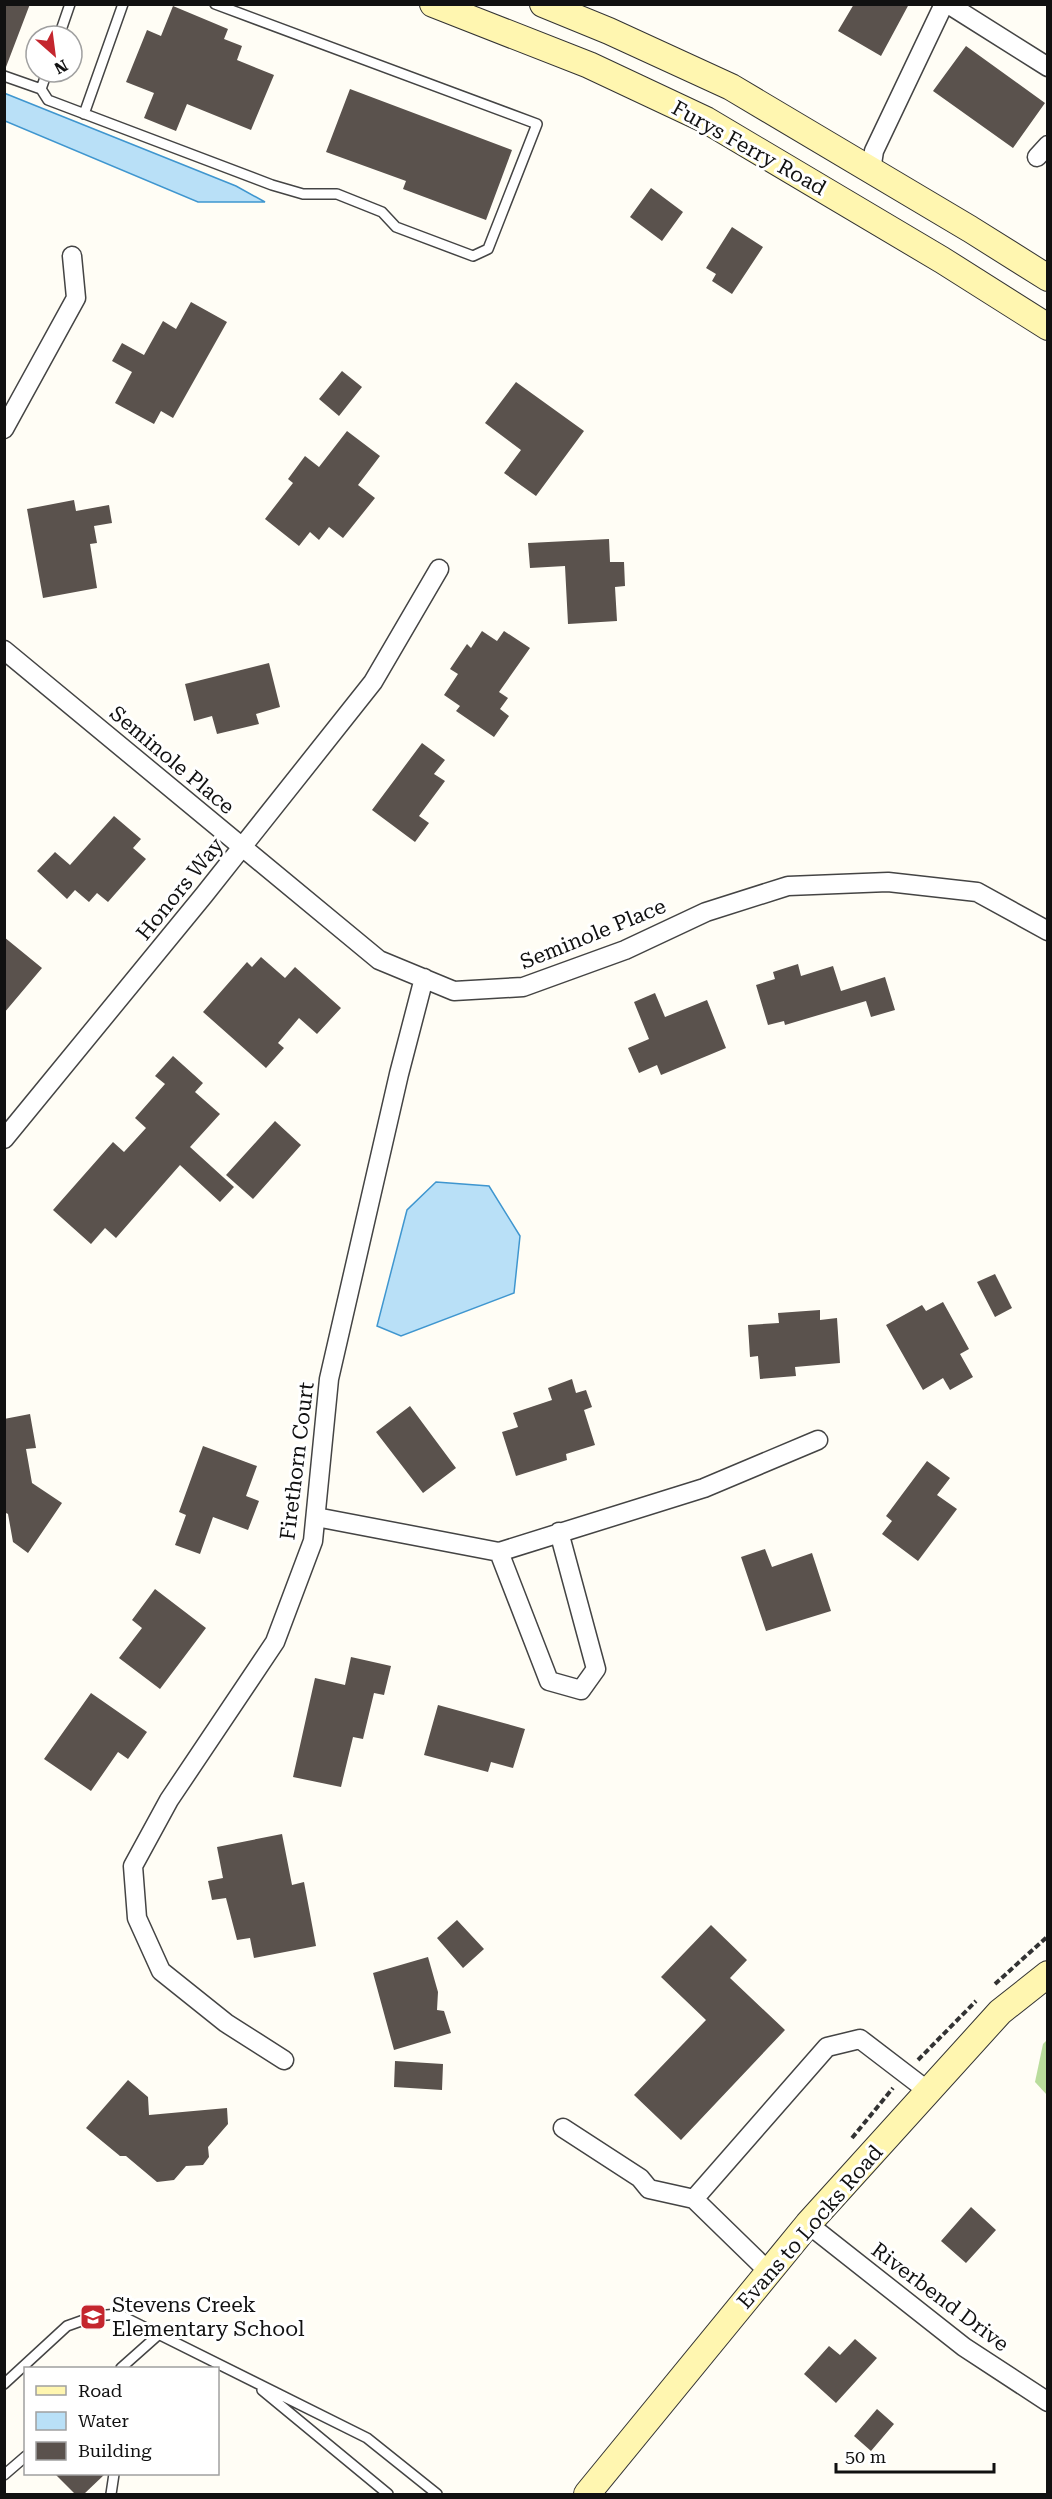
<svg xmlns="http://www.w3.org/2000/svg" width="1052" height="2499" font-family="'Roboto Serif',serif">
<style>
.forest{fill:#b9dc9c}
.water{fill:#b9e0f7;stroke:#3f96cf;stroke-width:1.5}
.building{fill:#5a524d}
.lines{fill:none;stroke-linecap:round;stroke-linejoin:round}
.lane-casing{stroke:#444;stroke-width:12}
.street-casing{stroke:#444;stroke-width:21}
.secondary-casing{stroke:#333;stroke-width:28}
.path{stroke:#333;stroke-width:4;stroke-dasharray:6 3;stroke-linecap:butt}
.lane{stroke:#fff;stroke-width:9}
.street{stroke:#fff;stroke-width:18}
.secondary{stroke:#fff6b0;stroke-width:26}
.labels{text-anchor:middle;stroke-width:6;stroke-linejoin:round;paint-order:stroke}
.street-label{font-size:21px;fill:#111;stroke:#fff}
.poi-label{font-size:21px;fill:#111;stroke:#fff;text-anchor:start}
</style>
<rect width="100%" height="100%" fill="#fffdf5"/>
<!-- forest -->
<path class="forest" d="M1047,2040V2095L1035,2082L1043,2044Z"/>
<!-- water -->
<path class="water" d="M4,93L236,186L265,202H198L5,121Z
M436,1182L489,1186L520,1236L514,1293L401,1336L377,1326L407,1210Z"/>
<!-- building -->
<path class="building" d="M4,4H30L6,67H4Z
M854,4H909L881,56L838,31Z
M173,6L228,29L224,39L242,46L237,60L274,75L251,130L187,104L176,131L144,118L154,93L126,82L147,30L161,36Z
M966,46L1045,103L1013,148L933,91Z
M350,89L512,150L486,220L403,189L406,181L326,152Z
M651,188L683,212L662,241L630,217Z
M732,227L763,247L732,294L712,281L716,274L706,268Z
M191,302L227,322L173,418L161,411L154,424L115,403L132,372L112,361L122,343L144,355L163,321L176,329Z
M342,371L362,387L339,416L319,399Z
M516,382L584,431L536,496L504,473L521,450L485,423Z
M347,431L380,456L358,485L375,498L343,538L329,527L319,540L310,532L299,546L265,519L293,483L288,479L305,456L319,467Z
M74,500L76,511L109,505L112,523L94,526L97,543L90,544L97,588L43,598L27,509Z
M609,539L610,562H624L625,586L615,587L617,621L568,624L565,566L530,568L528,543Z
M482,631L497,641L504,631L530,648L499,692L508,698L500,709L509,716L494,737L456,711L460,706L444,695L458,674L450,669L467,644L471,648Z
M269,663L280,707L256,714L259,724L217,734L212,716L194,721L185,684Z
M422,743L445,760L434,774L445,781L419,816L429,823L415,842L372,810Z
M114,816L141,839L133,848L146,859L108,902L97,893L89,902L75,890L67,899L37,871L55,852L70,865Z
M4,937L42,968L4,1013Z
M261,957L285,978L295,967L341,1008L317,1034L299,1018L278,1043L284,1048L266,1068L203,1012L247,962L252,967Z
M798,964L801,976L833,966L841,991L885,977L895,1010L871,1017L866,1001L785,1025L784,1021L768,1025L756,985L775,979L773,972Z
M655,993L665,1017L707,1000L726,1048L661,1075L657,1065L639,1073L628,1048L649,1039L634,1002Z
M173,1056L203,1083L195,1092L220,1114L190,1147L234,1187L220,1202L180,1165L116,1238L105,1228L91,1244L53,1210L113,1142L124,1152L146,1128L135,1118L165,1084L155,1076Z
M275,1121L301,1145L253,1199L226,1175Z
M995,1274L1012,1308L995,1317L977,1282Z
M943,1302L969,1349L960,1354L973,1377L950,1390L943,1378L923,1390L886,1325L922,1305L926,1311Z
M820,1310V1320L837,1318L840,1363L795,1367L796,1376L760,1379L758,1356L750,1357L748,1325L779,1323L778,1313Z
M572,1379L576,1393L586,1390L592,1407L584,1410L595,1445L566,1454L567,1460L516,1476L502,1432L518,1427L513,1413L552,1400L548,1388Z
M410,1406L456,1468L423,1493L376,1432Z
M30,1414L36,1448L26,1449L32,1483L62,1503L28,1553L13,1542L8,1514L4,1512V1419Z
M203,1446L257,1466L246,1496L259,1501L248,1530L213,1517L200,1554L175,1545L186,1515L179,1512Z
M927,1461L950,1478L937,1495L957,1509L918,1561L882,1534L892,1521L886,1516Z
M765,1549L772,1567L812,1553L831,1611L766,1631L741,1557Z
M155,1589L206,1628L160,1689L119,1658L142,1628L132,1620Z
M351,1657L391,1666L384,1695L374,1693L363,1739L353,1737L341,1787L293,1777L315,1678L345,1685Z
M91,1693L147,1732L128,1759L118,1752L91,1791L44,1759Z
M438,1705L525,1729L513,1768L491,1762L488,1772L424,1755Z
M282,1834L292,1885L304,1882L316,1946L254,1958L250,1938L237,1940L226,1898L212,1900L208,1881L223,1878L217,1847Z
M457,1920L484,1949L463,1968L437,1938Z
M711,1925L747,1960L730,1978L785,2030L681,2140L634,2095L706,2020L661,1977Z
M428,1957L438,1992L437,2010L444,2011L451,2033L394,2050L373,1973Z
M395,2061L443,2064L442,2090L394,2087Z
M128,2080L148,2097L149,2115L227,2108L228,2124L208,2147L209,2157L203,2165L186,2166L174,2180L157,2182L126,2156H120L86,2128Z
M971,2207L996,2230L966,2263L941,2241Z
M855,2339L877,2358L836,2403L804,2374L829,2346L840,2355Z
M877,2409L894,2424L871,2451L854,2436Z
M55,2474H105L84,2494H75Z"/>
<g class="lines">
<!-- lane casing -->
<g class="lane-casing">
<path id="lane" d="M59,36L70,4
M47,72L41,89L48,100L272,185L303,194H337L382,212L396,227L473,256L488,249L537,124L215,4
M4,76L41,89
M84,114L123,4
M121,2368L157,2336
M4,2384L67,2326L95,2316L118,2314L367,2438L437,2494
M262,2390L388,2494
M4,2475L26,2456
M111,2494L114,2474"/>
</g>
<!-- street casing -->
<g class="street-casing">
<path id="street" d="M948,4L1048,67
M1037,157L1048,145
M871,170L874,151L944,4
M4,429L76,298L72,256
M4,650L379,960L454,991L523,987L625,950L706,912L788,886L888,882L977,892L1048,931
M4,1139L204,895L373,682L439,569
M316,1517L499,1552L704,1488L818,1440
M499,1552L549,1681L581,1690L596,1669L559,1532
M284,2060L226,2023L161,1971L137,1918L133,1866L169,1800L275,1642L313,1541L329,1379L399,1074L424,978
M563,2128L640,2178L649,2189L694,2199L769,2272
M694,2199L827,2047L860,2039L928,2091
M808,2224L964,2347L1048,2402"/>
</g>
<!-- secondary casing -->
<g class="secondary-casing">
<path id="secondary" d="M433,4L589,65L706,120L942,260L1048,327
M543,4L609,31L731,87L970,229L1048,278
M587,2494L808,2224L1000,2012L1048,1974"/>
</g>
<!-- path -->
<path class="path" d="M995,1984L1048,1936
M918,2060L976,2001
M852,2138L893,2088"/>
<!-- lane -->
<use href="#lane" class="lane"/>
<!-- street -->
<use href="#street" class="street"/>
<!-- secondary -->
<use href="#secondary" class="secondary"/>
</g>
<!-- icons -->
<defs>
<g id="school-square" transform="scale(1.35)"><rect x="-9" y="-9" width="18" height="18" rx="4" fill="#c4262e" stroke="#fff"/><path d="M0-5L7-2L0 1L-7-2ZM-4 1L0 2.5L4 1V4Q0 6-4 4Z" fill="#fff"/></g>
</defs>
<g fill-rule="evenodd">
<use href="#school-square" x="93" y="2317"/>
</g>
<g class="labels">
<!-- street labels -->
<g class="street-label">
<text transform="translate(749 148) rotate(29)" y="7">Furys Ferry Road</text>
<text transform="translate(172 760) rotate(40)" y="7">Seminole Place</text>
<text transform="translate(180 889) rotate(-51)" y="7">Honors Way</text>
<text transform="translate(593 934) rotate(-22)" y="7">Seminole Place</text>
<text transform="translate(297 1461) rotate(-83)" y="7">Firethorn Court</text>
<text transform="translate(810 2227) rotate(-49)" y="7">Evans to Locks Road</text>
<text transform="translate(940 2297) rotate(37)" y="7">Riverbend Drive</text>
</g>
<!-- poi labels -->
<g class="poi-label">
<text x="112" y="2312">Stevens Creek<tspan x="112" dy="24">Elementary School</tspan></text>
</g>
</g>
<!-- border -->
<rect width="1052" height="2499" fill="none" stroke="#111111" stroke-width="12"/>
<!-- legend -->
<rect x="24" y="2367" width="195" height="108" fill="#ffffff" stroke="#a0a0a0" stroke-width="1.5"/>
<rect x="36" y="2386" width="30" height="9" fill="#fff6b0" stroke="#a0a0a0" stroke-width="1.5"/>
<text x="78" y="2397" font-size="18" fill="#111111">Road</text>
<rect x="36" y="2412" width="30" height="18" fill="#b9e0f7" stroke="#a0a0a0" stroke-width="1.5"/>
<text x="78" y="2427" font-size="18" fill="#111111">Water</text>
<rect x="36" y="2442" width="30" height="18" fill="#5a524d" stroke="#a0a0a0" stroke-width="1.5"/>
<text x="78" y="2457" font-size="18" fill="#111111">Building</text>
<!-- north arrow -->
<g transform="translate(54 54) rotate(152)"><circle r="28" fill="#ffffff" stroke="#a0a0a0" stroke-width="1.5"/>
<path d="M0-4.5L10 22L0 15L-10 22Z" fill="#c4262e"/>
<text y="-9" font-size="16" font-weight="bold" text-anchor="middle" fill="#111111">N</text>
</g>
<!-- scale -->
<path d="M836 2463v9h158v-9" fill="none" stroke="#111111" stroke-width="3"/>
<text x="845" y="2463" font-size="18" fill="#111111" stroke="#ffffff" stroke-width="4.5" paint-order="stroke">50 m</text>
</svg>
